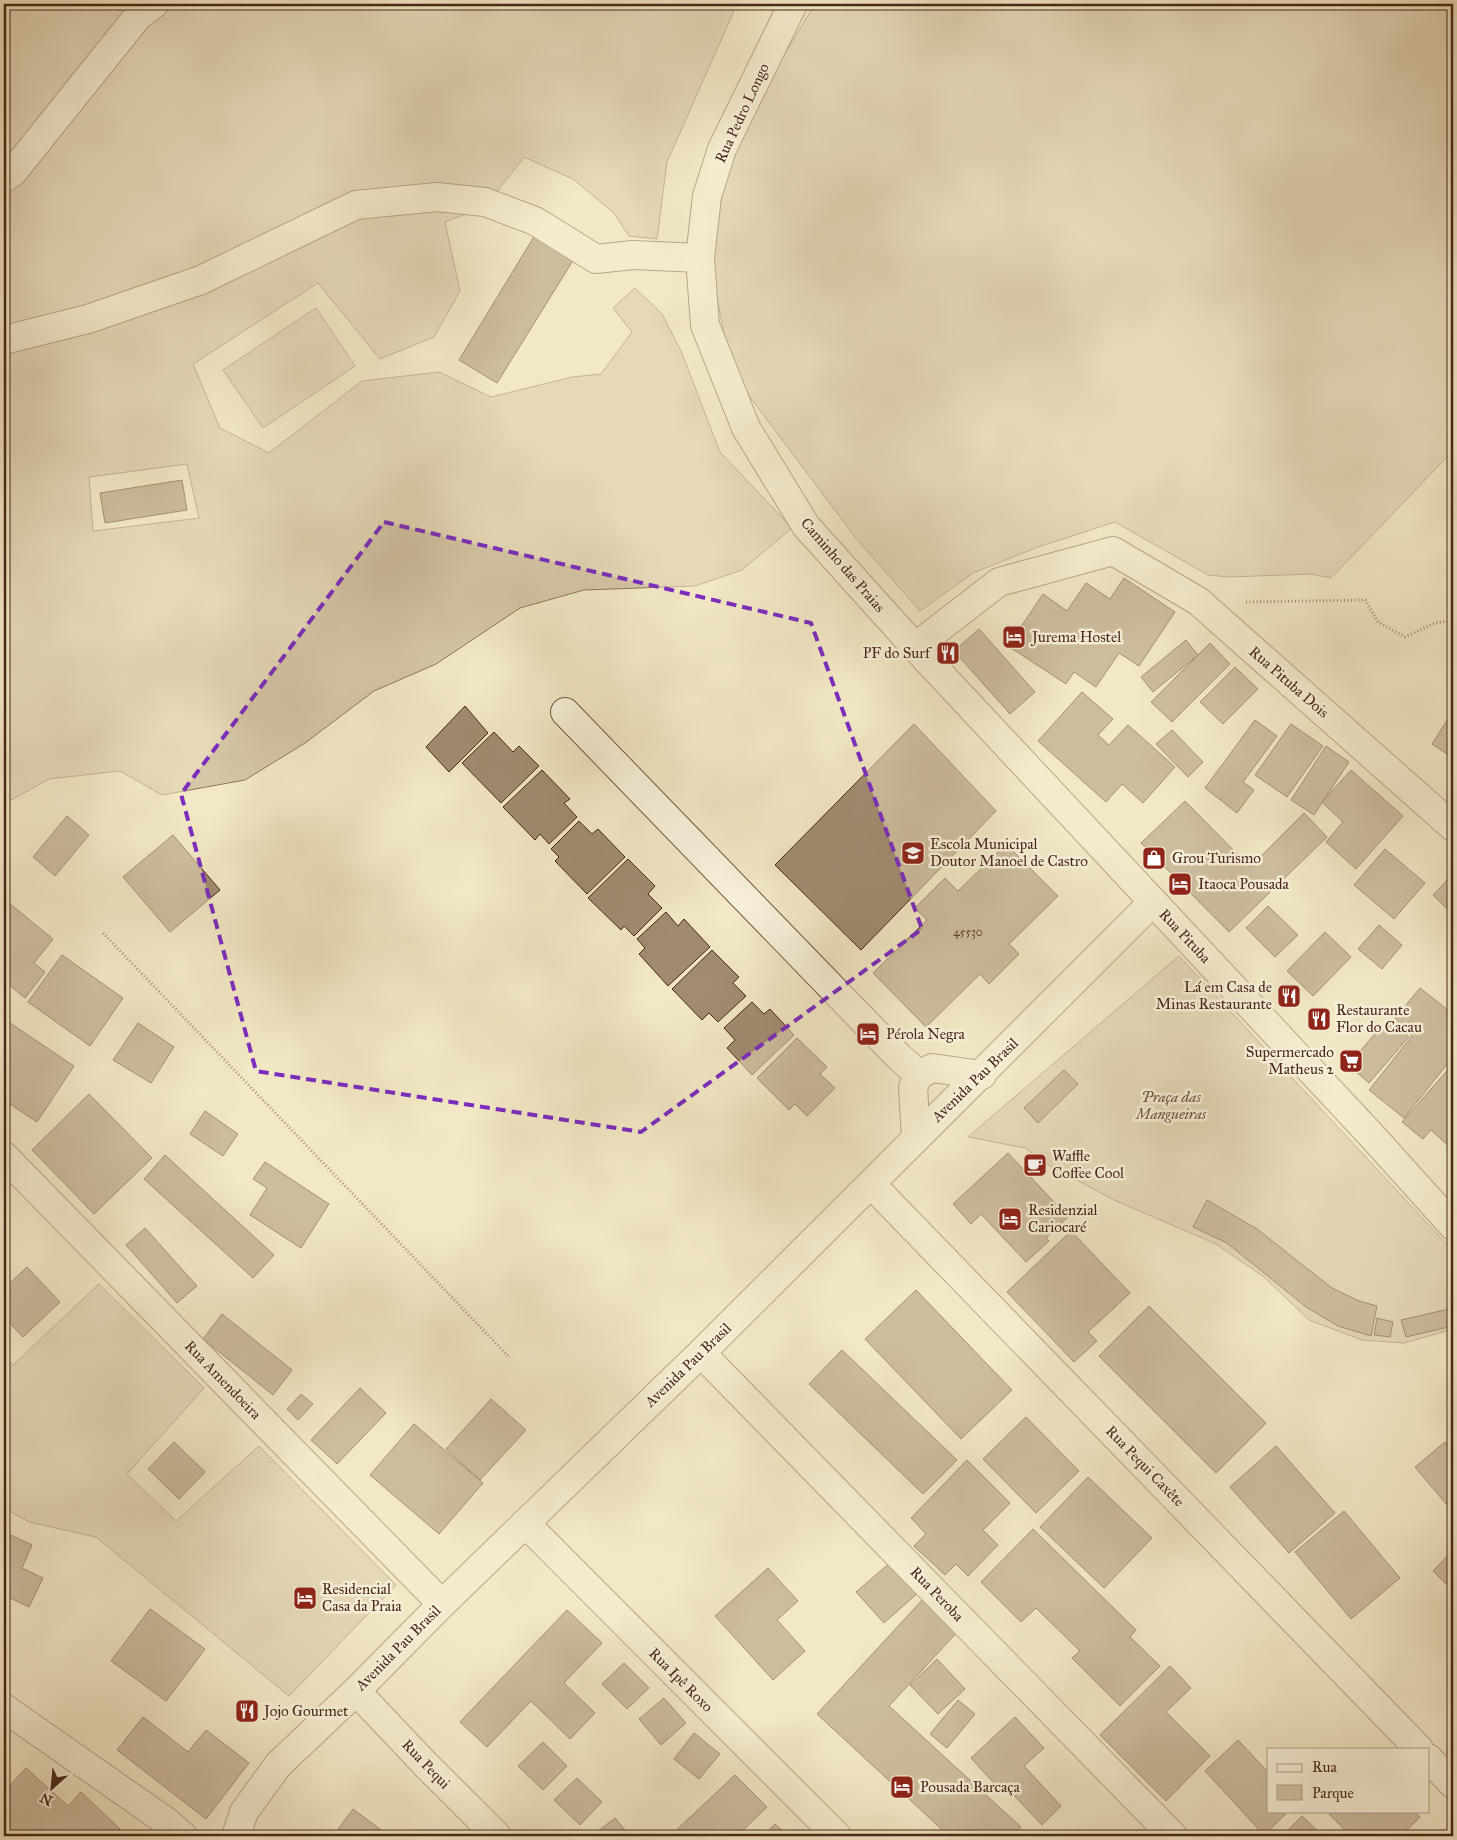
<svg xmlns="http://www.w3.org/2000/svg" width="1457" height="1840" font-family="'IM FELL Great Primer',serif">
<style>
.green{fill:#d5c7a8;stroke:#8f7760;fill-rule:evenodd}
.building{fill:#a18b72;stroke:#492719}
.lines{fill:none;stroke-linecap:round;stroke-linejoin:round}
.minor-casing{stroke:#735744;stroke-width:30}
.path{stroke:#492719;stroke-width:3;stroke-dasharray:1 2.5;stroke-linecap:butt}
.minor{stroke:#f7f0d9;stroke-width:28}
.marked{fill:none;stroke:#7b2cbf;stroke-width:4;stroke-dasharray:10 6;stroke-linejoin:round}
.labels{text-anchor:middle;stroke-width:5;stroke-linejoin:round;paint-order:stroke}
.number-label{font-size:12px;fill:#5f402f}
.street-label{font-size:15px;fill:#492719;stroke:#f7f0d9}
.poi-label{font-size:15px;fill:#492719;stroke:#f7f0d9;text-anchor:start}
.park-label{font-size:15px;font-style:italic;fill:#6c4f3d;stroke:#f7f0d9}
</style>
<rect width="100%" height="100%" fill="#f2e8c5"/>
<filter id="stains"><feTurbulence type="fractalNoise" baseFrequency=".004" numOctaves="4"/><feColorMatrix values="0 0 0 0 .2 0 0 0 0 .09 0 0 0 0 .02 0 0 0 .5 -.17"/></filter>
<radialGradient id="worn" r=".72"><stop offset=".6" stop-color="#630" stop-opacity="0"/><stop offset="1" stop-color="#630" stop-opacity=".3"/></radialGradient>
<!-- green -->
<path class="green" d="M4,4H737L667,162L657,239L629,236L614,213L573,179L524,157L486,206L445,222L460,291L434,337L380,359L318,283L193,364L220,428L269,453L362,381L439,372L491,397L572,377L601,374L632,332L613,308L635,288L662,314L681,351L720,452L792,528L742,570L695,586L584,590L520,608L436,664L374,691L305,743L245,780L162,795L120,771L49,779L4,804ZM187,464L199,518L93,531L89,477Z
M815,4H1453V453L1450,454L1331,578L1311,574L1229,577L1208,575L1115,522L1038,547L973,573L920,611L855,537L732,373L712,273L722,184L764,88Z
M316,308L355,366L263,428L223,370Z
M1179,956L1453,1251V1329L1404,1343L1362,1340L1309,1320L1264,1277L1216,1244L1114,1200L1052,1167L1025,1148L968,1137Z
M99,1284L204,1388L127,1474L176,1521L259,1446L396,1585L289,1696L96,1537L29,1522L4,1508V1355L13,1365Z"/>
<!-- building -->
<path class="building" d="M535,235L574,259L497,383L459,360Z
M182,480L187,510L105,523L100,493Z
M1124,578L1175,612L1139,666L1119,653L1096,687L1074,672L1066,684L1008,646L1043,594L1067,611L1086,583L1110,599Z
M979,629L1035,692L1010,714L954,651Z
M1186,640L1198,655L1153,692L1141,677Z
M1210,643L1230,664L1172,722L1151,702Z
M1235,667L1258,689L1223,724L1200,702Z
M1082,692L1113,719L1098,735L1109,745L1128,725L1175,767L1143,803L1122,784L1106,802L1038,741Z
M465,706L488,733L449,772L426,747Z
M1453,711V752L1450,756L1432,744Z
M1255,720L1277,736L1243,782L1254,790L1237,813L1205,788Z
M914,724L996,811L861,950L775,865Z
M1291,724L1323,746L1287,797L1255,775Z
M1172,730L1203,762L1188,777L1156,744Z
M494,732L513,752L519,746L539,766L501,803L462,763Z
M1326,746L1349,762L1314,815L1291,800Z
M542,770L570,799L564,803L577,817L549,844L540,834L535,840L503,807Z
M1351,770L1403,816L1356,869L1326,842L1343,822L1322,802Z
M1185,801L1250,867L1304,813L1327,837L1229,932L1141,843Z
M67,816L89,835L55,876L33,857Z
M579,821L592,834L598,829L625,857L587,894L555,861L559,857L551,849Z
M173,835L220,890L170,932L123,877Z
M1006,844L1058,896L1009,944L1019,954L989,984L980,974L926,1027L873,973L927,920L915,908L945,878L958,891Z
M1385,849L1425,883L1394,919L1354,885Z
M628,859L655,886L648,894L662,908L634,936L624,926L621,930L588,898Z
M1453,874V915L1433,895Z
M4,899L53,939L34,963L45,972L25,998L4,981Z
M1268,906L1298,935L1275,957L1246,928Z
M666,912L678,926L684,919L710,947L668,986L639,954L645,948L637,939Z
M1379,925L1402,945L1382,969L1358,949Z
M1325,932L1351,957L1313,996L1287,971Z
M712,950L739,977L733,983L746,996L718,1022L709,1013L702,1020L672,989Z
M62,955L123,998L90,1046L28,1002Z
M1420,988L1453,1014V1057L1404,1118L1369,1090L1412,1036L1393,1021Z
M752,1002L764,1014L770,1009L794,1035L752,1075L727,1048L735,1040L724,1028Z
M1388,1019L1409,1037L1369,1083L1348,1065Z
M7,1021L74,1066L37,1122L4,1100V1025Z
M138,1023L174,1047L151,1083L113,1060Z
M797,1038L827,1067L820,1074L835,1088L807,1116L795,1104L789,1110L757,1078Z
M1453,1064V1100L1451,1103L1453,1104V1150L1431,1130L1423,1139L1402,1122Z
M1064,1070L1078,1084L1038,1123L1024,1108Z
M89,1094L152,1158L94,1214L32,1150Z
M205,1111L238,1134L223,1156L190,1134Z
M1008,1153L1068,1217L1046,1238L1049,1241L1026,1262L981,1214L971,1224L953,1204Z
M165,1155L274,1255L253,1278L144,1179Z
M265,1162L329,1204L301,1248L250,1215L267,1188L253,1179Z
M1207,1200L1257,1229L1332,1288L1359,1301L1377,1306L1371,1336L1338,1326L1306,1307L1227,1243L1193,1227Z
M145,1228L197,1286L177,1303L126,1245Z
M1071,1231L1130,1293L1088,1332L1097,1341L1074,1362L1007,1292Z
M27,1267L60,1302L23,1337L4,1317V1289Z
M916,1290L1012,1390L961,1439L865,1339Z
M1149,1306L1266,1423L1216,1473L1099,1356Z
M1453,1308V1326L1406,1337L1401,1320Z
M222,1314L292,1370L273,1395L203,1339Z
M1377,1318L1393,1322L1390,1337L1374,1335Z
M842,1350L957,1460L923,1494L809,1384Z
M360,1388L386,1413L337,1464L311,1440Z
M301,1394L313,1404L298,1420L287,1409Z
M491,1399L526,1430L480,1480L446,1449Z
M1026,1417L1079,1471L1036,1513L983,1459Z
M414,1424L483,1483L439,1534L370,1475Z
M174,1442L205,1472L179,1499L148,1469Z
M1445,1442L1453,1453V1500L1447,1505L1415,1467Z
M1276,1446L1335,1513L1289,1553L1230,1487Z
M967,1460L1010,1503L983,1530L998,1545L968,1576L956,1564L945,1575L914,1546L926,1534L911,1518Z
M1088,1477L1152,1538L1104,1588L1040,1527Z
M1344,1511L1400,1578L1351,1619L1295,1552Z
M1033,1529L1136,1630L1130,1637L1160,1666L1120,1706L1072,1658L1080,1651L1036,1608L1021,1622L981,1582Z
M4,1532L32,1545L22,1568L43,1578L29,1607L4,1595Z
M1453,1550V1591L1433,1571Z
M892,1561L919,1592L884,1623L856,1592Z
M768,1568L798,1601L777,1620L805,1651L773,1680L715,1616Z
M925,1597L960,1629L889,1706L1021,1827L1012,1836H949L817,1714Z
M150,1609L205,1649L166,1701L111,1661Z
M567,1610L602,1643L564,1683L595,1713L570,1739L531,1701L487,1747L460,1722Z
M937,1659L965,1689L938,1714L910,1685Z
M624,1663L649,1688L627,1709L602,1684Z
M1170,1666L1191,1688L1166,1712L1210,1756L1166,1801L1100,1735Z
M664,1698L686,1723L661,1745L639,1719Z
M958,1700L975,1714L947,1748L930,1734Z
M143,1717L188,1752L206,1730L249,1763L206,1819L117,1750Z
M1015,1717L1044,1748L1024,1766L1061,1806L1042,1825L1007,1788L1002,1792L971,1758Z
M694,1733L720,1754L699,1779L674,1759Z
M1238,1740L1268,1772V1811H1289L1264,1835L1205,1771Z
M543,1742L567,1766L543,1790L518,1766Z
M26,1768L68,1806L81,1792L120,1829L113,1836H4V1792Z
M735,1775L767,1807L737,1836H670Z
M577,1778L602,1802L580,1825L554,1800Z
M353,1809L389,1836H333Z
M1326,1811H1414L1420,1817L1401,1836H1351Z
M1302,1816L1323,1836H1282Z
M615,1818L630,1836H602L598,1831Z
M775,1824L788,1836H763Z"/>
<g class="lines">
<!-- minor casing -->
<g class="minor-casing">
<path id="minor" d="M793,4L722,149L707,196L700,258L705,325L746,428L806,526L915,647L1372,1136L1453,1226
M4,178L13,172L138,16L154,4
M4,340L88,319L201,280L356,205L437,197L485,202L535,221L596,259L633,255L700,258
M915,647L999,582L1113,551L1198,601L1453,827
M565,712L898,1056L919,1075
M916,1138L913,1087L919,1075L932,1068L982,1075
M4,1156L442,1604
M871,1184L1419,1749
M701,1353L1173,1836
M525,1523L837,1836
M356,1691L426,1765L497,1836
M4,1708L167,1822L183,1836
M1428,1758L1453,1784
M236,1836L244,1812L278,1765L356,1691L442,1604L701,1353L1153,902"/>
</g>
<!-- path -->
<path class="path" d="M1246,602L1365,600L1378,622L1405,637L1435,623L1453,620
M103,933L510,1358"/>
<!-- minor -->
<use href="#minor" class="minor"/>
</g>
<!-- marked area -->
<path d="M0 0H1457V1840H0ZM384,522L811,623L922,929L641,1132L256,1071L181,794Z" fill="#f2e8c5" fill-opacity=".55" fill-rule="evenodd"/>
<path class="marked" d="M384,522L811,623L922,929L641,1132L256,1071L181,794Z"/>
<!-- icons -->
<defs>
<g id="hotel-square" transform="scale(1.25)"><rect x="-9" y="-9" width="18" height="18" rx="4" fill="#8f2418" stroke="#f7f0d9"/><path d="M-6-4.5h1.5V1H6V5H4.5V3h-9V5H-6ZM-4 0a1.8 1.8 0 1 1 3.6 0ZM.5 0V-2.5h3Q6-2.5 6 0Z" fill="#fff"/></g>
<g id="restaurant-square" transform="scale(1.25)"><rect x="-9" y="-9" width="18" height="18" rx="4" fill="#8f2418" stroke="#f7f0d9"/><path d="M-5-6h1v4h1v-4h1v4h1v-4h1v5L-1.5 .5V6h-2V.5L-5-1ZM5-6V6H3V1.5H1.5Q1.5-4 5-6Z" fill="#fff"/></g>
<g id="school-square" transform="scale(1.25)"><rect x="-9" y="-9" width="18" height="18" rx="4" fill="#8f2418" stroke="#f7f0d9"/><path d="M0-5L7-2L0 1L-7-2ZM-4 1L0 2.5L4 1V4Q0 6-4 4Z" fill="#fff"/></g>
<g id="shop-square" transform="scale(1.25)"><rect x="-9" y="-9" width="18" height="18" rx="4" fill="#8f2418" stroke="#f7f0d9"/><path d="M-5-2.5h2.3a2.7 3.5 0 0 1 5.4 0H5L5.5 6h-11ZM-1.5-2.5h3a1.5 2.3 0 0 0-3 0Z" fill="#fff"/></g>
<g id="supermarket-square" transform="scale(1.25)"><rect x="-9" y="-9" width="18" height="18" rx="4" fill="#8f2418" stroke="#f7f0d9"/><path d="M-6-5.5h2.5l.6 2H6L4.5 2H-2.5L-4.4-4H-6ZM-1.5 3.2a1.3 1.3 0 1 0 .1 0ZM3 3.2a1.3 1.3 0 1 0 .1 0Z" fill="#fff"/></g>
<g id="cafe-square" transform="scale(1.25)"><rect x="-9" y="-9" width="18" height="18" rx="4" fill="#8f2418" stroke="#f7f0d9"/><path d="M-5.5-4.5H6V0H3Q3 3.5 0 3.5H-2.5Q-5.5 3.5-5.5 0ZM3-3.2v2h1.7v-2ZM-6 4.5H4V6H-6Z" fill="#fff"/></g>
</defs>
<g fill-rule="evenodd">
<use href="#hotel-square" x="1014" y="637"/>
<use href="#restaurant-square" x="948" y="653"/>
<use href="#school-square" x="913" y="853"/>
<use href="#shop-square" x="1154" y="858"/>
<use href="#hotel-square" x="1180" y="884"/>
<use href="#restaurant-square" x="1289" y="996"/>
<use href="#restaurant-square" x="1319" y="1019"/>
<use href="#hotel-square" x="868" y="1034"/>
<use href="#supermarket-square" x="1351" y="1061"/>
<use href="#cafe-square" x="1035" y="1165"/>
<use href="#hotel-square" x="1010" y="1219"/>
<use href="#hotel-square" x="305" y="1598"/>
<use href="#restaurant-square" x="247" y="1711"/>
<use href="#hotel-square" x="902" y="1787"/>
</g>
<g class="labels">
<!-- number labels -->
<g class="number-label">
<text x="968" y="936">45530</text>
</g>
<!-- street labels -->
<g class="street-label">
<text transform="translate(742 113) rotate(-65)" y="5">Rua Pedro Longo</text>
<text transform="translate(843 565) rotate(49)" y="5">Caminho das Praias</text>
<text transform="translate(1289 682) rotate(41)" y="5">Rua Pituba Dois</text>
<text transform="translate(1185 936) rotate(47)" y="5">Rua Pituba</text>
<text transform="translate(975 1080) rotate(-44)" y="5">Avenida Pau Brasil</text>
<text transform="translate(688 1365) rotate(-44)" y="5">Avenida Pau Brasil</text>
<text transform="translate(223 1380) rotate(46)" y="5">Rua Amendoeira</text>
<text transform="translate(1145 1466) rotate(46)" y="5">Rua Pequi Caxête</text>
<text transform="translate(937 1594) rotate(46)" y="5">Rua Peroba</text>
<text transform="translate(398 1648) rotate(-45)" y="5">Avenida Pau Brasil</text>
<text transform="translate(681 1680) rotate(45)" y="5">Rua Ipê Roxo</text>
<text transform="translate(426 1764) rotate(46)" y="5">Rua Pequi</text>
</g>
<!-- poi labels -->
<g class="poi-label">
<text x="1032" y="642">Jurema Hostel</text>
<text x="930" y="658" text-anchor="end">PF do Surf</text>
<text x="930" y="849">Escola Municipal<tspan x="930" dy="17">Doutor Manoel de Castro</tspan></text>
<text x="1172" y="863">Grou Turismo</text>
<text x="1198" y="889">Itaoca Pousada</text>
<text x="1272" y="992" text-anchor="end">Lá em Casa de<tspan x="1272" dy="17">Minas Restaurante</tspan></text>
<text x="1336" y="1015">Restaurante<tspan x="1336" dy="17">Flor do Cacau</tspan></text>
<text x="886" y="1039">Pérola Negra</text>
<text x="1334" y="1057" text-anchor="end">Supermercado<tspan x="1334" dy="17">Matheus 2</tspan></text>
<text x="1052" y="1161">Waffle<tspan x="1052" dy="17">Coffee Cool</tspan></text>
<text x="1028" y="1215">Residenzial<tspan x="1028" dy="17">Cariocaré</tspan></text>
<text x="322" y="1594">Residencial<tspan x="322" dy="17">Casa da Praia</tspan></text>
<text x="264" y="1716">Jojo Gourmet</text>
<text x="920" y="1792">Pousada Barcaça</text>
</g>
<!-- park labels -->
<g class="park-label">
<text x="1171" y="1102">Praça das<tspan x="1171" dy="17">Mangueiras</tspan></text>
</g>
</g>
<!-- margin -->
<rect width="1457" height="1840" fill="none" stroke="#f2e8c5" stroke-width="20"/>
<rect x="5" y="5" width="1447" height="1830" fill="none" stroke="#492719" stroke-width="2.5"/>
<rect x="10" y="10" width="1437" height="1820" fill="none" stroke="#492719"/>
<!-- legend -->
<rect x="1267" y="1748" width="162" height="65" fill="#f7f0d9" stroke="#b1a08c"/>
<rect x="1277" y="1764" width="25" height="8" fill="#f7f0d9" stroke="#b1a08c"/>
<text x="1312" y="1772" font-size="15" fill="#492719">Rua</text>
<rect x="1277" y="1785" width="25" height="15" fill="#d5c7a8" stroke="#b1a08c"/>
<text x="1312" y="1798" font-size="15" fill="#492719">Parque</text>
<!-- north arrow -->
<g transform="translate(52 1788) rotate(207)" stroke="#f7f0d9" stroke-width="4" paint-order="stroke">
<path d="M0-4L9 19L0 12L-9 19Z" fill="#492719"/>
<text y="-8" font-size="14" font-weight="bold" text-anchor="middle" fill="#492719">N</text>
</g>
<rect width="100%" height="100%" filter="url(#stains)"/>
<rect width="100%" height="100%" fill="url(#worn)"/>
</svg>
